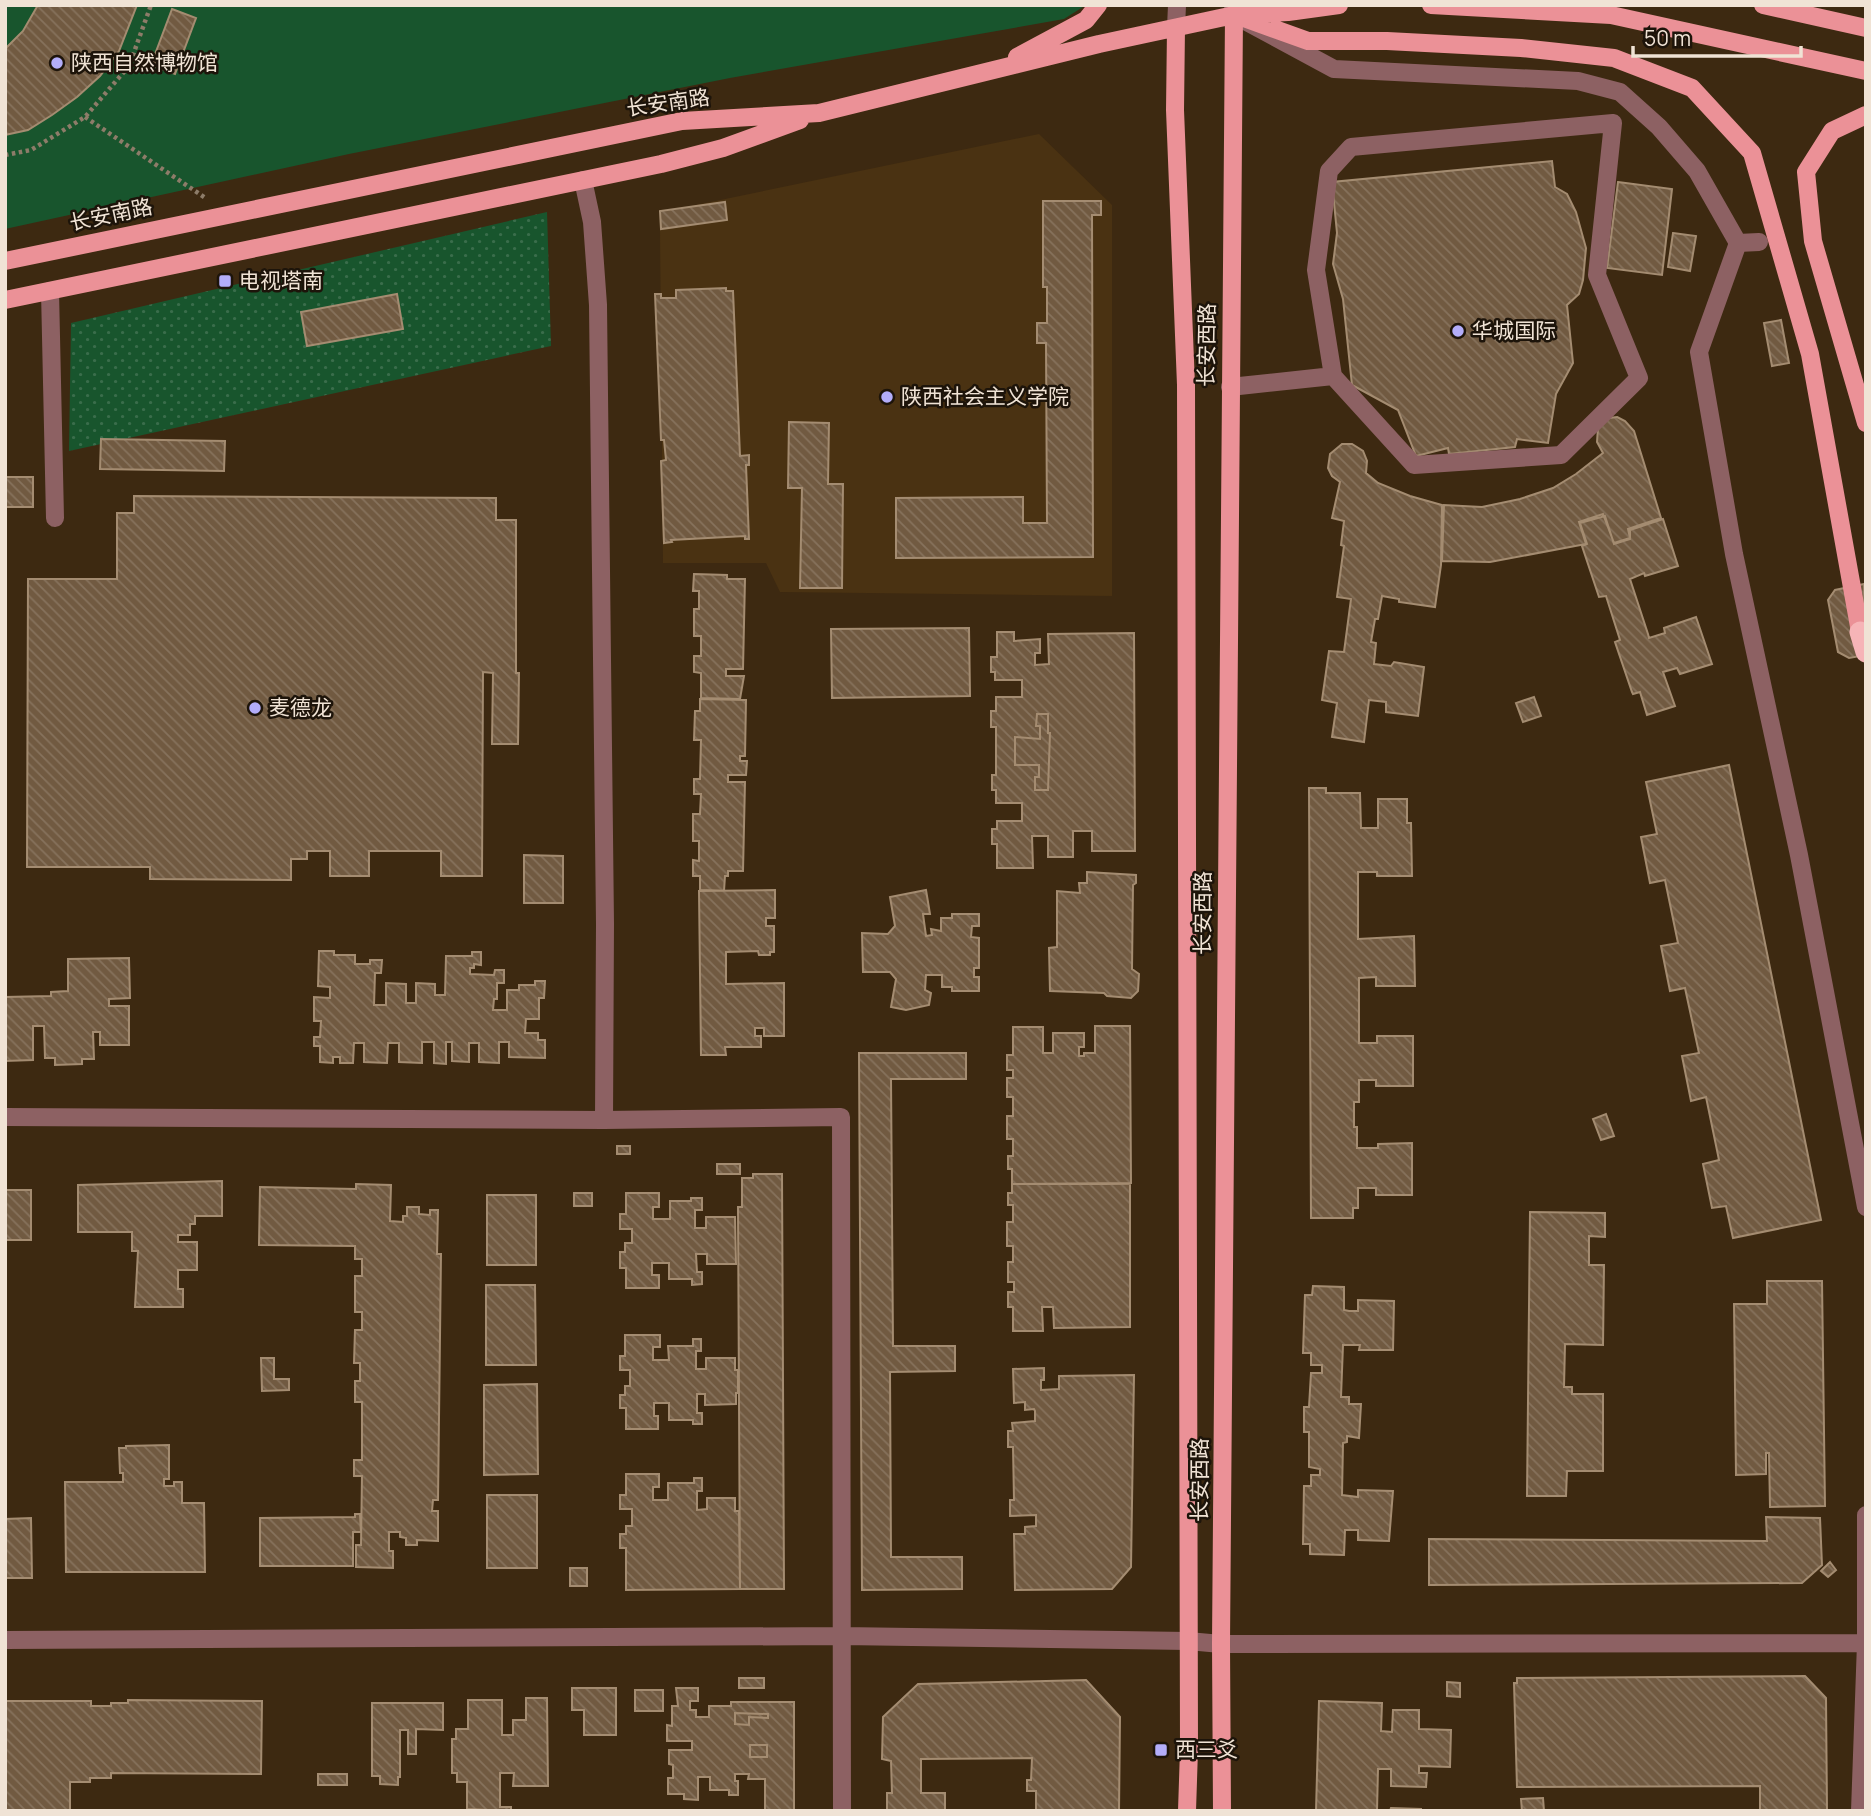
<svg xmlns="http://www.w3.org/2000/svg" width="1871" height="1816" font-family="Manrope,'Noto Sans SC',sans-serif">
<style>
.built{fill:#4a3212}
.grass{fill:url(#grass-dots)}
.park{fill:#18552d}
.building{fill:url(#building-back-hatch);stroke:#a48c71;stroke-width:2;fill-rule:evenodd}
.lines{fill:none;stroke-linecap:round;stroke-linejoin:round}
.path{stroke:#8d7c69;stroke-width:4.5;stroke-dasharray:3.5 3.5;stroke-linecap:butt}
.minor{stroke:#8d6163;stroke-width:18}
.major{stroke:#eb9197;stroke-width:18}
.highway{stroke:#f6b4b7;stroke-width:21}
.poi-dot{fill:#b3adf9;stroke:#1d140a;stroke-width:2.5}
.labels{text-anchor:middle;stroke-width:5;stroke-linejoin:round;paint-order:stroke}
.poi-label{font-size:21px;fill:#f0e3d5;stroke:#1d140a;text-anchor:start}
.street-label{font-size:21px;fill:#f0e3d5;stroke:#1d140a}
</style>
<defs>
<pattern id="grass-dots" width="8" height="8" patternUnits="userSpaceOnUse" patternTransform="scale(1.75)"><rect width="8" height="8" fill="#18552d"/><path d="M2 2h.1M6 6h.1" fill="none" stroke="#3a6d4b" stroke-width="1.8" stroke-linecap="round"/></pattern>
<pattern id="building-back-hatch" width="6" height="6" patternUnits="userSpaceOnUse" patternTransform="scale(1.75)"><rect width="6" height="6" fill="#715a41"/><path d="M-1 5l2 2M0 0l6 6M5-1l2 2" fill="none" stroke="#86725c"/></pattern>
</defs>
<rect width="100%" height="100%" fill="#3d2911"/>
<!-- built -->
<path class="built" d="M1039,134L1112,205V596L780,592L766,563H663L660,230L691,206Z"/>
<!-- grass -->
<path class="grass" d="M547,212L551,346L69,451L71,323Z"/>
<!-- park -->
<path class="park" d="M5,5H1086L1064,19L730,78L349,154L5,229Z"/>
<!-- building -->
<path class="building" d="M38,5H137L119,51L100,76L77,97L52,115L28,130L5,135V49L23,31Z
M172,9L196,18L175,74L151,65Z
M1552,161L1555,187L1567,194L1576,212L1586,248L1583,280L1579,294L1567,305L1573,363L1556,394L1548,443L1517,439L1515,447L1449,454L1448,448L1416,456L1398,410L1352,385L1343,299L1333,264L1337,233L1332,182Z
M1618,182L1672,189L1662,275L1607,268Z
M1043,201H1101V215H1092L1093,557L896,558V498L1023,497V523H1047L1046,343H1037V323H1047V287H1043Z
M725,202L727,220L661,229L660,211Z
M1673,233L1696,236L1690,271L1668,267Z
M726,288V291H733L740,456L749,455V465H746L749,539H745V536L671,540L672,542L664,543L661,461L666,460L664,440H661L655,294H661V298H676V290Z
M397,294L403,329L307,346L301,312Z
M1781,320L1789,363L1772,366L1764,323Z
M1617,417L1625,421L1634,431L1661,518L1628,529L1630,538L1614,543L1603,514L1579,522L1586,544L1490,562L1442,561L1444,505L1482,507L1520,499L1553,488L1576,474L1603,453L1597,442L1598,428L1609,418Z
M789,422L829,423L828,484H843L842,588H800L802,488H788Z
M101,439L225,441L224,471L100,469Z
M1342,444H1352L1363,451L1367,461L1366,473L1378,483L1410,496L1442,505L1441,565L1435,607L1399,602V599L1382,596L1378,619H1375L1371,642L1376,643L1374,664L1391,666L1394,662L1424,667L1418,716L1386,712V702L1369,700L1364,742L1332,737L1337,703L1322,700L1329,651L1344,652L1351,599L1337,597L1344,546L1341,545L1344,521L1332,518L1340,482L1332,476L1328,468L1330,454Z
M5,477H33V507H5Z
M134,496L496,498V520H516V673H519L518,744H492L493,673L483,672L482,876H441V851H369V876H330V851H307V859H291V880L150,879V867H27L28,579H117V513H134Z
M1605,516L1614,544L1630,539V530L1663,519L1678,566L1645,576L1644,573L1630,579L1648,634L1649,638L1665,633L1664,628L1696,617L1712,664L1680,674L1677,668L1663,672L1675,706L1647,715L1640,692L1633,694L1632,692L1615,642L1620,640L1606,596L1599,597L1582,546L1587,544L1580,523Z
M694,574L727,575V579H745L743,669H726V676H744L740,699L701,698V673L694,672V656H701V636H694V609H699V591H693Z
M1864,584L1866,655L1849,658L1838,652L1828,600L1835,590Z
M969,628L970,696L832,698L831,629Z
M997,632H1014V641L1040,639V653H1035V665L1049,664L1048,634L1134,633L1135,851H1092V831H1073V857H1048V836H1032L1033,868H997V844H992V829H997V821H1022V803H996V790H992V775H996V727H991V711H996V697H1022V680H995V672H991V657H997ZM1037,714H1048V733H1050L1048,790H1035V777H1039V765H1015V737L1040,739V726H1036Z
M1534,697L1541,716L1523,722L1516,703Z
M700,699L746,700L745,756H740V761H747L746,775H728V782H745L743,871H728V876H725L724,891L700,890V876H693V860L699,861V841H693V814H700L701,794H694V779H700L701,740H694L695,711H700Z
M1037,714H1048V733H1050L1048,790H1035V777H1039V765H1015V737L1040,739V726H1036Z
M1729,765L1821,1220L1733,1238L1726,1206L1712,1208L1703,1164L1719,1160L1706,1097L1691,1101L1682,1056L1699,1053L1685,988L1670,991L1661,946L1678,943L1665,880L1650,883L1641,837L1657,834L1646,782Z
M1309,788H1326V793H1360L1361,828H1378V799H1407V823H1411L1412,876H1377V872H1358V939L1414,936L1415,986H1376V977L1359,978V1043H1377V1036H1413V1086H1376V1080H1359V1102H1354V1127H1357V1148H1378V1144L1412,1143V1195H1376V1188H1358V1208H1353V1218H1311Z
M524,855L563,856V903H524Z
M1087,872L1136,875V883L1133,885L1132,969L1139,974L1138,991L1131,998L1107,996L1104,993L1050,991L1049,948L1057,947V891L1080,893L1079,883H1087Z
M775,890V918H766V926H774V952H770V955H759L758,951L726,952V984L784,983V1036H764V1028H755V1036H761V1047H725L726,1055H701L699,891Z
M926,890L930,914H923L926,936L932,935L931,929L941,931V918H952V914H979V926H972L971,937L979,938V968H974V977H979V991H952V987H942V975H926L925,990L931,993L929,1005L906,1010L891,1007L896,979L890,972H863L862,933L888,934L895,926L890,897Z
M319,951H334V955H355V964H370V960H382L381,973H375L374,1005H386V983L406,984V1003H416V983L435,984V995H445L446,956H472V952H481V965L474,964V968H470V974L494,975L495,970H504V983H497V999H494L493,1010H507V990H519V985H535V981H545L544,998H539V1019H526L525,1033H538V1040H545V1058L509,1057V1042H499V1063L479,1062V1043H469V1062L452,1061V1042H446V1064L434,1063V1042H422V1063L399,1062V1043H388L387,1063L364,1062V1043H354L353,1063H340V1057H333V1063L320,1062V1046H314V1037H320L321,1021H314V997L330,998V987L318,986Z
M129,958L130,998L109,999V1006H129V1045H100V1032H93L94,1059H82V1064L55,1065V1058H45L44,1026H33V1060L5,1061V997L51,996V992L68,991V959Z
M1095,1026H1130L1131,1183L1012,1184V1169H1008V1156H1013V1139H1007V1116H1013V1097H1007V1078H1013V1070H1007V1055H1013V1027H1043V1053H1053V1033H1084V1047H1079V1056H1084V1053H1095Z
M859,1053H966V1079H891L893,1346H955V1371L890,1372L891,1557H962V1589L862,1590Z
M1606,1114L1614,1136L1601,1140L1593,1119Z
M617,1146H630V1154H617Z
M717,1164H740V1174H717Z
M753,1174H782L784,1589H740L738,1207H742V1178H753Z
M222,1181V1216H195V1224H190V1235H178V1242H197V1270H178V1289H183V1307H135L138,1251H132V1232H78V1185Z
M356,1184L391,1185L390,1221L403,1222V1216H407V1207H419V1214L430,1215V1210H438L437,1254H441L438,1500H433L432,1511H438V1541L417,1540V1545H406V1538L400,1537V1532H389V1551H393V1568L356,1567V1545H361L362,1476H354V1460H362V1402H355V1381H360V1363H354L355,1330H362V1312H355V1276H362V1259H355V1246L259,1245L260,1187L356,1189Z
M1012,1184H1130V1327L1054,1328L1053,1307H1042L1043,1331H1013V1307H1008V1292H1014V1282H1008V1262H1013V1246H1007V1222H1013V1205H1008V1193H1012Z
M5,1190H31V1240H5Z
M574,1193H592V1206H574Z
M626,1193H659V1207H653V1219H670V1201H691V1198H702V1210H695V1228H706V1217H735L736,1264H707V1254H696L697,1272H702V1284L692,1285V1279H669V1263H652V1275H659V1288H626V1268H620V1252H625V1243H632V1229H620V1214H626Z
M487,1195H536V1265H487Z
M1530,1212L1605,1213V1237L1589,1236V1265H1604L1603,1345L1565,1344L1564,1387H1572V1394H1603V1471H1567L1566,1496H1527Z
M1767,1281H1822L1825,1506L1770,1507L1769,1453H1766V1474L1736,1475L1734,1304H1767Z
M486,1285H535L536,1365H486Z
M1313,1286L1344,1287V1310L1349,1311H1358V1300L1394,1301L1393,1350H1359L1360,1345H1343L1341,1397H1349V1404H1361L1359,1438L1347,1436V1442L1343,1443L1342,1495L1358,1497V1490L1393,1491L1389,1541L1358,1540V1530H1345L1344,1555L1310,1554V1544H1303L1304,1486H1311V1475H1320V1469L1309,1467V1432H1304V1407H1309L1311,1373H1322V1365H1311V1353H1303L1305,1295H1312Z
M625,1335H660V1347H653V1360H669L668,1346H693V1339H701V1351H696V1369H706V1358H735V1370H738V1393H736V1404L705,1405V1394H697V1413H702V1424H693V1420H669V1403H654V1416H658V1429H626V1408H620V1395H625V1386H630V1370H620V1356H625Z
M261,1358H274V1379H289V1390L262,1391Z
M1044,1368V1380H1041V1390L1059,1389V1376L1134,1375L1131,1567L1112,1589L1015,1590L1014,1534H1025V1527L1036,1526V1515L1010,1516V1500H1014L1013,1447H1008V1431H1013L1012,1423L1035,1421V1411L1034,1409L1025,1410V1402L1014,1403L1013,1369Z
M537,1384L538,1474L484,1475V1385Z
M169,1445V1479H164V1486H174V1482H182V1503H204L205,1572H66L65,1482H123V1473H120L119,1448H126V1446Z
M626,1474H659V1487H653V1500H668V1483H694V1478H702V1491H697V1510L707,1509V1498H735V1511H739L740,1589L626,1590V1548H620V1534H626V1526H632V1509H620V1495H626Z
M487,1495H537V1568H487Z
M355,1514H360L361,1532H353V1566H260V1518L355,1517Z
M1766,1517L1820,1518L1822,1565L1802,1583L1429,1585V1539L1767,1541Z
M31,1518L32,1578H5V1519Z
M1830,1562L1836,1570L1828,1577L1821,1571Z
M570,1568H587V1586H570Z
M1805,1676L1826,1698L1827,1811H1760V1786L1517,1787L1514,1683H1517V1678Z
M739,1678H764V1688H739Z
M1086,1680L1120,1717L1119,1811H1036V1791H1027V1780H1031L1032,1758L921,1759V1793H945V1811H887V1793H892L891,1761L882,1759L883,1717L918,1684Z
M1447,1682L1460,1683V1697L1447,1696Z
M572,1688H616V1735H584V1710H572Z
M676,1688H698V1701H690V1710H696V1717H709V1706H731V1702H794V1811H765V1779H748L749,1774H735V1781H738V1795H729V1790H710V1777H698V1800L684,1799V1794H668V1778H673V1765L669,1764V1750H692V1741H667V1725L672,1726V1706H678ZM735,1713L768,1714V1718L749,1717V1725L735,1724ZM750,1745H767V1757H750Z
M635,1690H663V1711H635Z
M526,1698H547L548,1786H513L514,1773H500V1807H511V1811L467,1809V1782H457V1773H452V1739H456V1729H468V1700H502V1735H513V1720H526Z
M128,1700L262,1701L261,1774L111,1773V1778H90V1782H70V1811H5V1701H91V1706H111V1703H128Z
M1319,1701L1382,1703L1381,1731L1392,1732L1393,1710H1419V1729L1451,1730L1450,1767L1419,1766V1773H1427L1426,1787L1391,1786V1769H1378L1377,1811H1316Z
M372,1703H443V1730L416,1729V1754H408V1730H400V1777H398V1785L380,1784V1776H372Z
M735,1713L768,1714V1718L749,1717V1725L735,1724Z
M750,1745H767V1757H750Z
M318,1774H347V1785H318Z
M1543,1798L1544,1811H1522L1521,1799Z
M1391,1808L1421,1809V1811H1390Z"/>
<g class="lines">
<!-- path -->
<path class="path" d="M85,117L207,199
M5,155L31,150L85,117L129,66L151,5"/>
<!-- minor -->
<path class="minor" d="M1233,5L1234,15L1334,69L1578,81L1620,92L1659,127L1697,171L1738,243
M1176,28L1177,5
M583,180L592,222L598,305L605,924L604,1120
M1738,243L1699,352L1734,554L1799,855L1866,1207
M1738,243L1759,242
M50,291L55,518
M1230,387L1333,376L1414,465L1561,455L1639,378L1597,275L1613,123L1351,147L1329,171L1316,270L1333,376
M5,1117L604,1120L841,1117L842,1811
M5,1640L842,1636L1188,1641L1221,1644L1866,1643
M1860,1811L1866,1643V1515"/>
<!-- major -->
<path class="major" d="M1431,5L1611,15L1866,71
M1763,5L1866,28
M1244,18L1308,41H1387L1521,48L1614,58L1692,88L1752,153L1810,354L1860,632
M1176,28L1175,110L1186,385L1189,1750L1187,1811
M1017,57L1086,20L1098,5
M1866,115L1832,131L1806,172L1813,241L1866,423
M5,261L682,121L819,113L1099,44L1234,15L1288,12L1339,5
M5,300L661,164L723,148L800,120
M1222,1811L1221,1644L1234,15"/>
<!-- highway -->
<path class="highway" d="M1860,632L1866,652"/>
</g>
<!-- markers -->
<g class="poi-dot">
<circle cx="57" cy="63" r="7"/>
<rect x="218" y="274" width="14" height="14" rx="3.5"/>
<circle cx="1458" cy="331" r="7"/>
<circle cx="887" cy="397" r="7"/>
<circle cx="255" cy="708" r="7"/>
<rect x="1154" y="1743" width="14" height="14" rx="3.5"/>
</g>
<g class="labels">
<!-- poi labels -->
<g class="poi-label">
<text x="71" y="70">陕西自然博物馆</text>
<text x="239" y="288">电视塔南</text>
<text x="1472" y="338">华城国际</text>
<text x="901" y="404">陕西社会主义学院</text>
<text x="269" y="715">麦德龙</text>
<text x="1175" y="1757">西三爻</text>
</g>
<!-- street labels -->
<g class="street-label">
<text transform="translate(668 103) rotate(-8)" y="7">长安南路</text>
<text transform="translate(111 215) rotate(-12)" y="7">长安南路</text>
<text transform="translate(1207 345) rotate(-89)" y="7">长安西路</text>
<text transform="translate(1203 913) rotate(-90)" y="7">长安西路</text>
<text transform="translate(1200 1480) rotate(-90)" y="7">长安西路</text>
</g>
</g>
<!-- border -->
<rect width="1871" height="1816" fill="none" stroke="#f0e3d5" stroke-width="14"/>
<!-- scale -->
<path d="M1633 46v10h168v-10" fill="none" stroke="#f0e3d5" stroke-width="3.5"/>
<text x="1644" y="46" font-size="21" fill="#f0e3d5" stroke="#1d140a" stroke-width="5" paint-order="stroke">50 m</text>
</svg>
